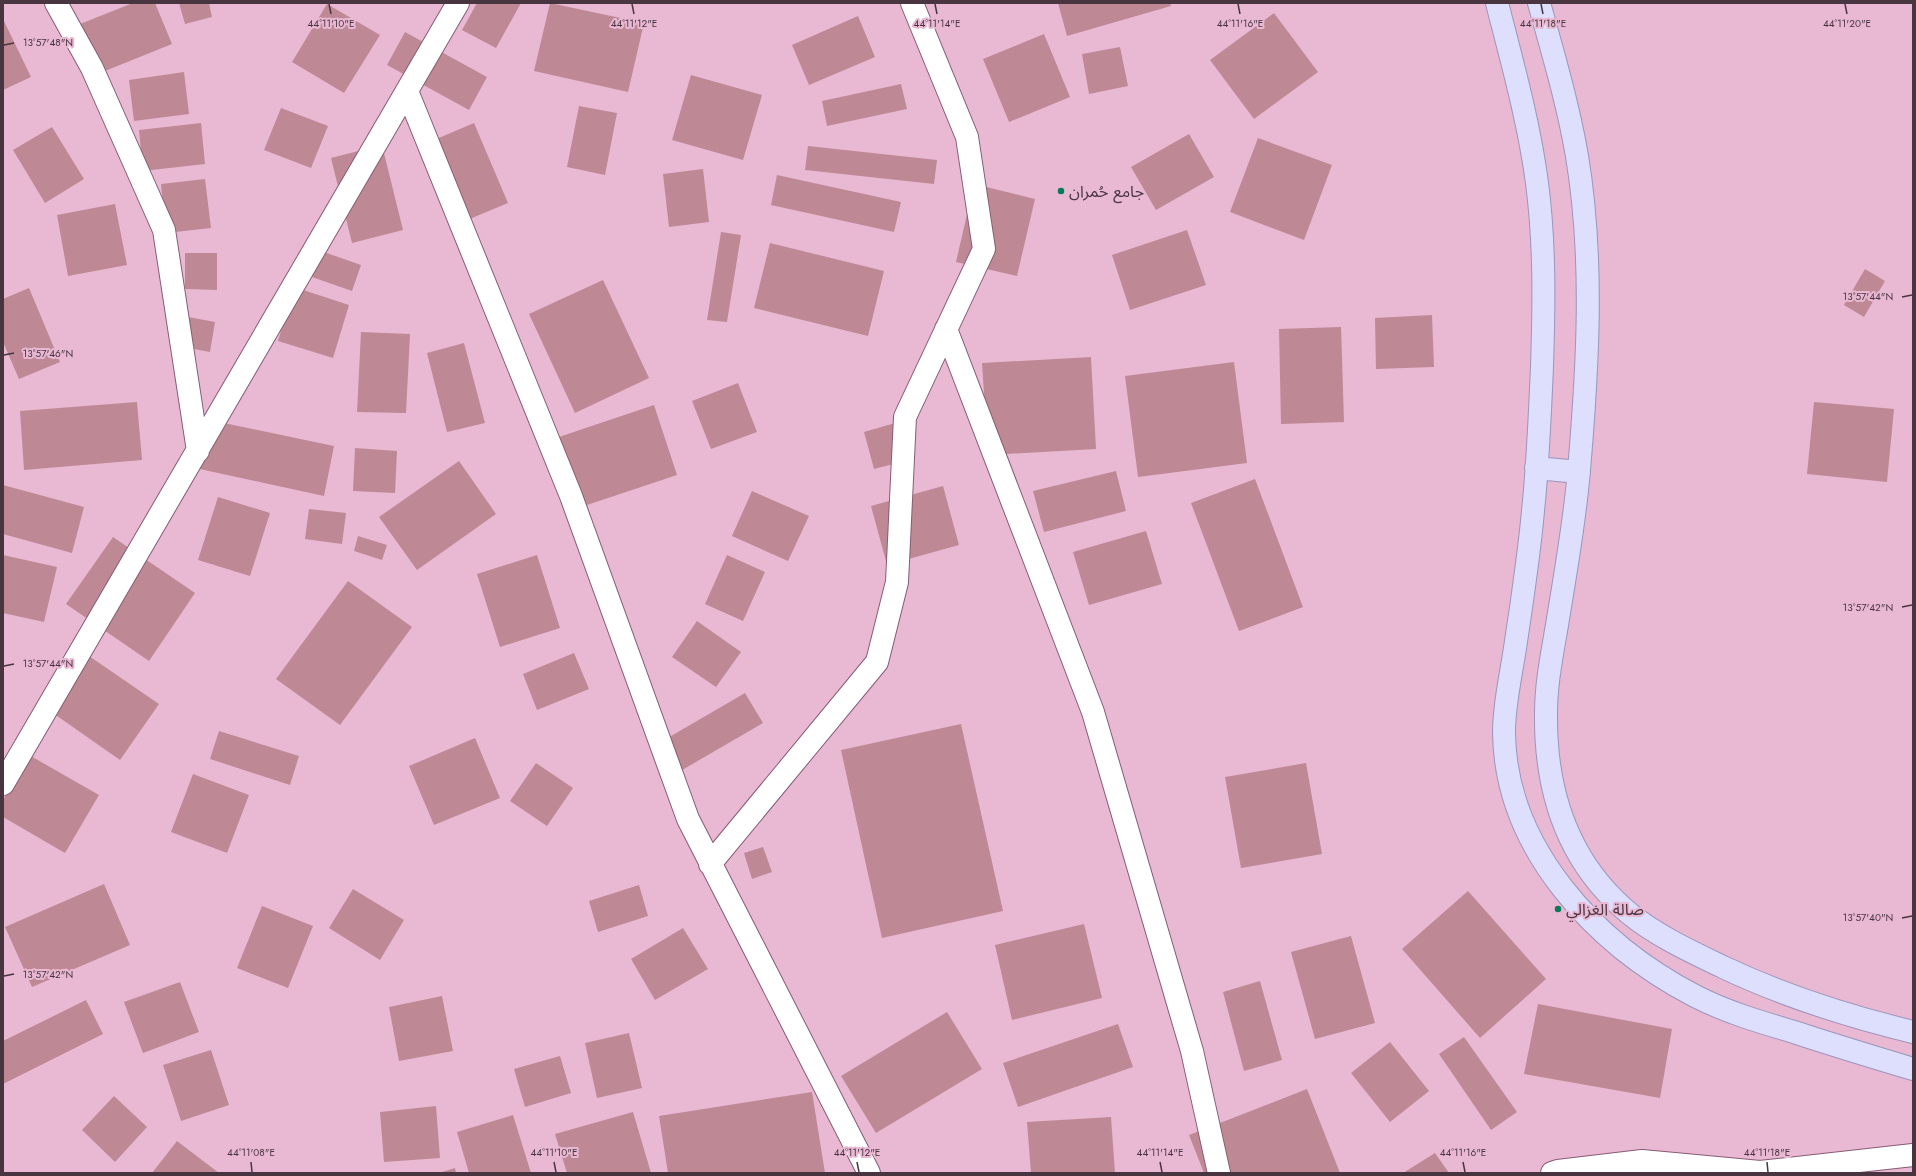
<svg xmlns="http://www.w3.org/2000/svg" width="1916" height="1176" font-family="Jost,'Noto Sans Arabic',sans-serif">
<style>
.building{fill:#be8995}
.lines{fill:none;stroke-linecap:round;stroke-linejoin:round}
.minor-casing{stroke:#875c75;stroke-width:24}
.major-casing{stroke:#9c95ba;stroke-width:24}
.minor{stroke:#fff;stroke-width:22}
.major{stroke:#dedefd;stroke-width:22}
.ticks{fill:none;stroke:#493540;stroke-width:1.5}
.poi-dot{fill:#057b57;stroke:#e9b8d3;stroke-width:1.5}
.labels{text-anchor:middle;stroke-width:4;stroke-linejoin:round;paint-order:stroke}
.poi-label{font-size:16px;fill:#493540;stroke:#e9b8d3;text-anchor:start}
.ticks-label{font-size:10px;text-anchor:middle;fill:#493540;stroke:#e9b8d3;stroke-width:4;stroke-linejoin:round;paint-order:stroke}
</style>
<rect width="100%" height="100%" fill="#e9b8d3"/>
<!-- building -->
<path class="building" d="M133,3H155L172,44L100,73L80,24Z
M179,3H209L212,17L185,24Z
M477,3H521L496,48L462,30Z
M550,3L644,23L628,92L534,71Z
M1058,3H1170L1171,6L1067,36Z
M327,4L380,35L344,93L292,62Z
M1274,13L1318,72L1254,119L1210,60Z
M858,16L875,57L809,85L792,45Z
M3,19L31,77L3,90Z
M405,32L487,77L469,110L387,65Z
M1044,34L1070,97L1009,122L983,59Z
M1120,47L1128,86L1089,94L1082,54Z
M184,72L189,114L134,121L129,80Z
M691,75L762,95L743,160L672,140Z
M901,84L907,109L827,126L822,101Z
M579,106L617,113L605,175L567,167Z
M281,108L328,126L311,168L264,150Z
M201,123L205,164L143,171L139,130Z
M474,123L508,203L460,223L427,143Z
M52,127L84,179L45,203L13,150Z
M1189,134L1214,177L1156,210L1131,167Z
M1258,138L1332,165L1304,240L1230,212Z
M382,145L403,230L352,243L331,158Z
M808,146L937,160L934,184L805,170Z
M703,169L709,222L669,227L663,174Z
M777,175L901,202L894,232L771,205Z
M205,179L211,228L166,233L161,184Z
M974,184L1035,199L1017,276L956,262Z
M115,204L127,265L68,276L57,215Z
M1187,230L1206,285L1130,310L1112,255Z
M721,232L741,235L727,322L707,320Z
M770,243L884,271L868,336L754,308Z
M321,251L361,265L352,291L312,277Z
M185,253H217V290L185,289Z
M1865,269L1885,281L1864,317L1844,305Z
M603,280L649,378L575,413L529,314Z
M294,287L349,305L333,358L278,341Z
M29,288L60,362L19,379L3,342V299Z
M1432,315L1434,367L1376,369L1375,318Z
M188,317L215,322L210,352L183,347Z
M1341,327L1344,422L1281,424L1279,329Z
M361,332L410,334L406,413L357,412Z
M464,343L485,423L447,432L427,353Z
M1091,357L1096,449L988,455L982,363Z
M1234,362L1247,463L1138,477L1125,376Z
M738,383L757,432L711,449L692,401Z
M137,402L142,460L24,470L20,411Z
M1814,402L1894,409L1887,482L1807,474Z
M654,405L677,475L569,511L547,441Z
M205,419L334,446L324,496L195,468Z
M902,421L913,459L874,469L864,432Z
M355,448L397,451L395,493L353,491Z
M459,461L496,514L417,570L379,517Z
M1116,471L1126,511L1044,532L1033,491Z
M1255,479L1303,607L1239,631L1191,503Z
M3,485L84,507L72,553L3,534Z
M943,486L959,545L887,565L871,506Z
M752,491L809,516L788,561L732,536Z
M218,497L270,513L250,576L198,560Z
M309,509L346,513L342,544L305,539Z
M1146,531L1162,584L1089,605L1073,552Z
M358,536L387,545L382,560L354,551Z
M113,537L195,593L149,661L66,604Z
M3,555L57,567L44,622L3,613Z
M537,555L560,628L500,647L477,574Z
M727,555L765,572L743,621L705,604Z
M348,581L412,627L340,725L276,679Z
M697,621L741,652L716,687L672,657Z
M574,653L589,689L537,710L523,674Z
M89,656L159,704L120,760L50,711Z
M745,693L763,723L677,773L659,743Z
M961,724L1003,911L882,938L841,750Z
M219,731L299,756L290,785L210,759Z
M475,738L500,798L434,825L409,766Z
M29,755L99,795L65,853L3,817V800Z
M536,763L573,788L547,826L510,801Z
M1306,763L1322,854L1241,868L1225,777Z
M193,774L249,795L227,853L171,832Z
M763,847L772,872L752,879L744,853Z
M104,884L130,945L32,987L5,927Z
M639,885L648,916L598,932L589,901Z
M353,889L404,920L380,960L329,928Z
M1468,891L1546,979L1480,1038L1402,949Z
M262,906L313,926L288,988L237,968Z
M1084,924L1102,998L1012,1020L995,945Z
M683,928L708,969L655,1000L631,959Z
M1351,936L1375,1023L1315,1039L1291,952Z
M1260,981L1282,1060L1244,1071L1223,992Z
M180,982L199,1032L143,1053L124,1002Z
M442,996L453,1051L399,1061L389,1007Z
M86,1000L103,1034L3,1084V1041Z
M1538,1004L1672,1029L1660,1098L1524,1074Z
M947,1012L982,1069L876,1133L841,1076Z
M1118,1024L1133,1067L1018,1107L1003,1063Z
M629,1033L642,1088L597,1098L585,1043Z
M1464,1037L1517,1112L1491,1130L1439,1054Z
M1390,1042L1429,1091L1390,1122L1351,1073Z
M211,1050L229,1105L181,1121L163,1065Z
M560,1056L571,1093L525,1107L514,1069Z
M1307,1089L1340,1173H1204L1189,1135Z
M812,1092L825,1173H668L659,1116Z
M114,1096L147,1127L115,1162L82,1130Z
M436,1106L440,1158L384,1162L380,1112Z
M633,1112L651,1173H567L555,1134Z
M513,1115L531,1173H469L457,1132Z
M1111,1117L1115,1173H1031L1027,1122Z
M177,1141L219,1173H152Z
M1435,1153L1449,1173H1403Z
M455,1168L456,1173H439Z"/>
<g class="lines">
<!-- minor casing -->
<g class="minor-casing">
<path id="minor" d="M56,3L92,68L164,230L198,451
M407,91L571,496L688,819L869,1173
M946,329L1093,712L1192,1051L1219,1173
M3,784L458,3
M710,864L877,662L897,582L905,417L984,249L967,137L912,3
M1552,1173L1558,1171L1642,1161L1760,1172L1913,1155"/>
</g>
<!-- major casing -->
<g class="major-casing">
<path id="major" d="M1497,3C1512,62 1529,122 1537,183C1545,244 1544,305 1542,366C1540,414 1538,463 1533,511C1529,556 1522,602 1515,648C1511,675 1504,704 1504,732C1505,849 1597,945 1695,996C1726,1012 1760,1022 1794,1032C1833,1045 1873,1057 1913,1069
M1539,3C1553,53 1568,104 1577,156C1594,259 1588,365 1579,470C1575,520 1566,569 1558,619C1553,650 1546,681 1546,713C1545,791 1568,863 1630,914C1657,936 1692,952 1723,967C1784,996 1847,1016 1913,1032
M1536,468L1579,472"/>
</g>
<!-- minor -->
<use href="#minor" class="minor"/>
<!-- major -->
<use href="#major" class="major"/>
</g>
<!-- ticks -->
<path class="ticks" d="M329,4L331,14M632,4L634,14M935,4L937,14M1238,4L1240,14M1541,4L1543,14M1845,4L1847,14M4,45L14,43M1902,297L1912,295M4,355L14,353M1902,607L1912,605M4,666L14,664M1902,918L1912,916M4,976L14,974M251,1162L252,1172M554,1162L556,1172M857,1162L859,1172M1160,1162L1162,1172M1463,1162L1465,1172M1767,1162L1768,1172"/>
<!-- markers -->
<g class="poi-dot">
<circle cx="1061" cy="191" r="4"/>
<circle cx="1558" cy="909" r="4"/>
</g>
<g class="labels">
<!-- poi labels -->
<g class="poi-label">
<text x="1069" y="197">جامع حُمران</text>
<text x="1566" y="915">صالة الغزالي</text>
</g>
</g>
<g class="ticks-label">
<text x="1847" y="27">44°11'20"E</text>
<text x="331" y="27">44°11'10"E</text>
<text x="634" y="27">44°11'12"E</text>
<text x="937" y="27">44°11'14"E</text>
<text x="1240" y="27">44°11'16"E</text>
<text x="1543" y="27">44°11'18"E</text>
<text x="48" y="46">13°57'48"N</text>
<text x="1868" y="300">13°57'44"N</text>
<text x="48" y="357">13°57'46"N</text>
<text x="1868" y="611">13°57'42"N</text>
<text x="48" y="667">13°57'44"N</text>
<text x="1868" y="921">13°57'40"N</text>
<text x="48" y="978">13°57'42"N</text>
<text x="251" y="1156">44°11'08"E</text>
<text x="554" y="1156">44°11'10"E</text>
<text x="857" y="1156">44°11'12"E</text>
<text x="1160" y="1156">44°11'14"E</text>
<text x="1463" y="1156">44°11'16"E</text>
<text x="1767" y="1156">44°11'18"E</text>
</g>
<!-- border -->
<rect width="1916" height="1176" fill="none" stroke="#493540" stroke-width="8"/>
</svg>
